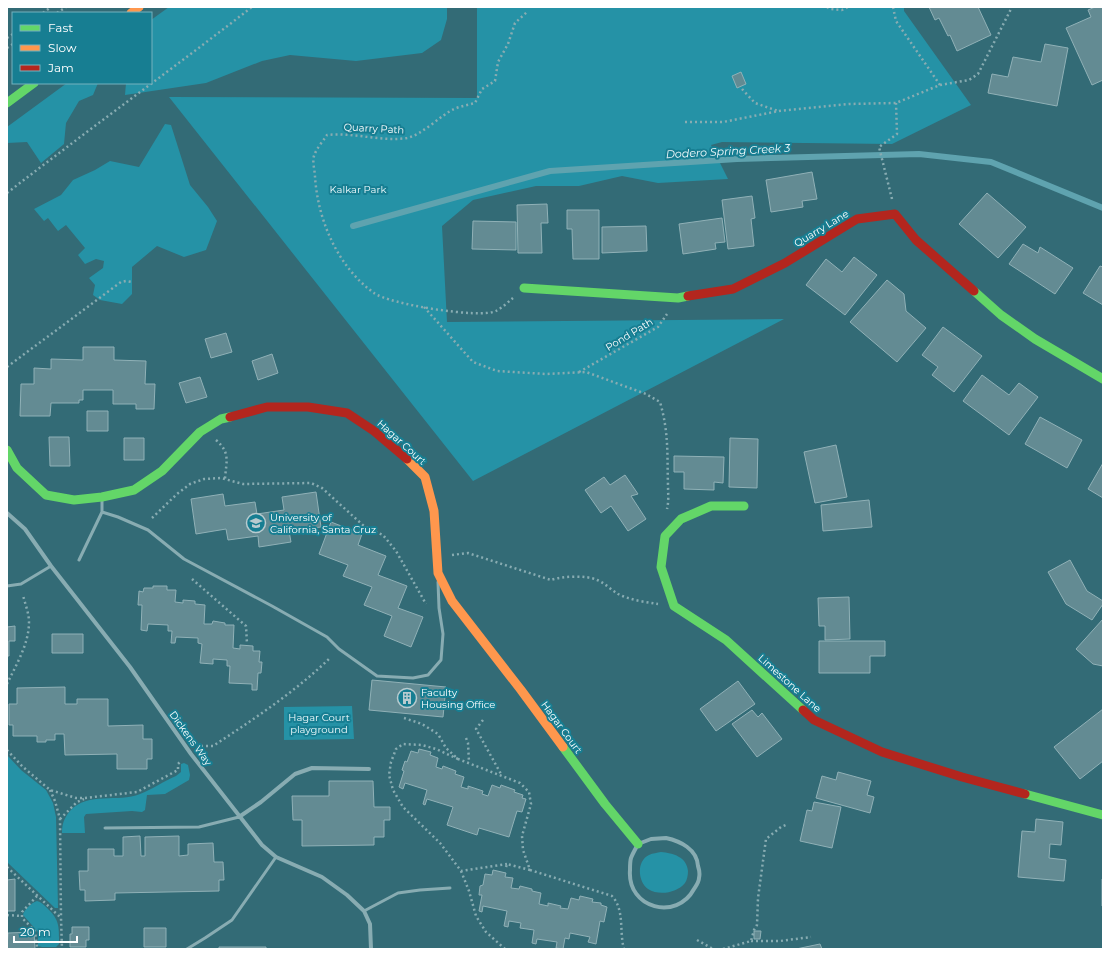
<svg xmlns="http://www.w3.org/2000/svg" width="1110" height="956" font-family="Montserrat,sans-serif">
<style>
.green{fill:#2592a6}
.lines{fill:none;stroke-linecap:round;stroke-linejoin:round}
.stream{stroke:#5fa3af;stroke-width:6}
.building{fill:#638b93;stroke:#90b1b7}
.path{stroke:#88acb2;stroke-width:2.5;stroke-dasharray:2 3;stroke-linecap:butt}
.lane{stroke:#88acb2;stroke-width:3}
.street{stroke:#88acb2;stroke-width:4}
.fast{stroke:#63d668;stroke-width:9}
.slow{stroke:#ff974d;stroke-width:9}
.jam{stroke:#b3261e;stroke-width:9}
.labels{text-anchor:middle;stroke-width:4;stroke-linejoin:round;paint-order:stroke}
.street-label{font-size:10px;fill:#fff;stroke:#177e92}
.park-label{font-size:10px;fill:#f0fcfe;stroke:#177e92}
.poi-label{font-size:10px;fill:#fff;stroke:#177e92;text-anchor:start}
.water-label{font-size:11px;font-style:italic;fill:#f4fcfe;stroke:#177e92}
</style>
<rect width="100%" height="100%" fill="#336b76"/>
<!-- green -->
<path class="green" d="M169,7H447V19L441,40L422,53L356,61L290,55L262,61L206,83L125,95L126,83H151V20Z
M477,7H904V11L971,105L892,144L722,142L711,145L728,179L658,183L622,176L579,186H536L473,200L442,226L447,322L784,319L473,481L169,97L477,98Z
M67,83H98L93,95L79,101L66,123L64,144L41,163L27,142L7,143V127Z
M165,124L171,125L190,185L208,207L217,221L206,250L184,257L157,246L132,267V294L122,304L100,300L93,295L95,285L89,278L103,268L104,261L96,259L85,264L78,255L85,248L66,225L58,231L48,218L44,221L34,209L61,195L73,180L95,170L110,161L139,167Z
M352,706L354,739L284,740V707Z
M7,755L21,770L46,790L53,803L56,817L58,908H55L7,862Z
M184,763L188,765L190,775L189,780L165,794L147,795L145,810L142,812L132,811L86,814L84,817L85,833H62C62,824 64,818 70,811C88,791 118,803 140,794C153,789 164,781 176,776L181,772V764Z
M661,852C673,853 687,857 688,871C688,875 687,880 685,883C677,893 659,896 648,889C638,882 636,861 649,855C653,853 657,853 661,852Z
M37,901C41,902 44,905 47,908C60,920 59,927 59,944L56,947H42L38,946V932L23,915C24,910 31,903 37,901Z"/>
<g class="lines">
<!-- stream -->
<path class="stream" d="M353,226L550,171L737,159L919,154L991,162L1103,208"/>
</g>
<!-- building -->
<path class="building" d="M929,7H978L991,35L957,51L950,35L948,36L939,18L935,20Z
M1095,7H1103V80L1092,85L1066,28L1091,17L1088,10Z
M1045,44L1068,48L1057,106L988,93L992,74L1008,77L1013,57L1041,62Z
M741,72L746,84L737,88L732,76Z
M812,172L817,199L802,201L803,207L771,212L766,180Z
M987,193L1026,227L998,258L959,224Z
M752,196L755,218L751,219L754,246L728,249L722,200Z
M547,204L548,223H541L542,253H518L517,205Z
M567,210H599V259H573L572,229H567Z
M722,218L725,242L715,243L716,249L683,254L679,224Z
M473,221L516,222V250L472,249Z
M646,226L647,251L602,253V227Z
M1023,244L1038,253L1040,247L1073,268L1055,294L1009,264Z
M854,257L877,275L845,315L806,285L826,259L842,272Z
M1100,266L1103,267V305L1083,293Z
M887,280L904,294L906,311L926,328L897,362L850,322Z
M943,327L982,356L954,392L932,375L938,367L922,355Z
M226,333L232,352L211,358L205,339Z
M83,347H114V360L146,361L145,384H155L154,409H136V404H113V390H83V400H79V403H51L50,416H20L21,384H34V368L51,369V359L83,360Z
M272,354L278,373L258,380L252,361Z
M982,375L1009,395L1019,383L1038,397L1009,435L963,401Z
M200,377L207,397L186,403L179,383Z
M87,411H108V431H87Z
M1040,417L1082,440L1067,468L1025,444Z
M49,437H69L70,466H50Z
M124,438H144V460H124Z
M730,438L758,439L757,488L729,487Z
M836,445L847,497L815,503L804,452Z
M674,456L724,457L723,483L714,482V490L684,489V472H674Z
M1103,463V498L1088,489Z
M625,475L638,494L631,496L646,519L628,531L611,506L601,513L585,490L604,477L610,485Z
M316,492L321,527L289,531L291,542L259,547L258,536L228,540L226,529L196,534L191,499L223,494L225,506L255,502L257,514L284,510L282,497Z
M869,500L872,527L823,531L821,505Z
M331,522L362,534L358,545L386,556L378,575L407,586L398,608L423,617L411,647L384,636L392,616L364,605L372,587L343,576L348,565L319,554Z
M1070,560L1087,591L1103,601V604L1092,620L1066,604L1048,572Z
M153,586H167V590H176L175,602L183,603V600L195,601V604L205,605L204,624H212L213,621L225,623V625H234L233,648L240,649V645L253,646V651H260L259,662H262L261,673H258L257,690H252V684L229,683L230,666H227V660L213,659V664L200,663L202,644L198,643V638L176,637L175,643H171L172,631H168V625L148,624L147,631L141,630L142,605H138L139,591L143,592L144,588H153Z
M849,597L850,639L825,640V626H819L818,598Z
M1103,619V666L1093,664L1076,649Z
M15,626V641H9V656H7V627Z
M52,634H83V653H52Z
M819,641H885V656H870V673H819Z
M372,680L446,687L443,717L369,710Z
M738,681L755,704L716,731L700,709Z
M65,687V704H77V699H108V726L143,725V739H152V759H147V769H117V754L65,755L64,734H55V740H46V742H37V736H13V725H9V704H17V688Z
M1103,709V761L1080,779L1054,747Z
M752,710L758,717L762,713L782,739L757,757L732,724Z
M419,749L431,752L430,755L438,758L436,767L442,769L443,766L456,771L455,774L464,777L461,787L468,789V786L483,791L482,794L488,796L492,785L500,788L501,785L515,790L514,792L523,795L522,798L526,799L522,812L517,811L509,837L479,828L477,835L447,825L453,807L427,799L425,805L423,804L427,790L405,783L403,789L399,787L404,771L402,770L405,761L407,762L411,751L418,753Z
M838,772L871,781L867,795L874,797L870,813L816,798L822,776L836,780Z
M329,781H373L374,807H390V820H384V837H374V845L302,846V820H293L292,796H329Z
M814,802L841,807L832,848L800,841L807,810L812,811Z
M1036,819L1063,822L1061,845L1050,844L1049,858L1066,860L1064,881L1018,877L1022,831L1035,832Z
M140,836L141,856H145V837L179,836V856L188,855V844L213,843L214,862H223L224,880H219V891L115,893V900L85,901V890H80L79,871H88V849H114V856H123V837Z
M493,870L506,873L505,877L513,878L511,888L519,889L520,886L532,889V891L541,893L539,904L548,906V903L561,906L560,908L568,909L571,898L579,900L580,896L593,899L592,902L601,903V905L607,907L604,922L600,921L596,944L588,942L590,937L570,933L569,939L565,938L563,949L556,948L557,942L537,939L536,944L532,943L534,930L520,928L521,923L509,921L508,927L504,926L507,911L483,906L482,912L479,911L482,895H479L480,886L483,885L485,874L492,875Z
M15,879V911H7V880Z
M1102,879H1103V906H1102Z
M72,927H89V940H86V947H70V934H72Z
M144,928H166V947H144Z
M754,931H761L760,939H754Z
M34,932L35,949H7L8,933Z
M820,944L822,949H796Z
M219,947H266V949H219Z"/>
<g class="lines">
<!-- path -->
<path class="path" d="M827,7L830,9L842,10L848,7
M893,7L896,21L940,85
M43,13L51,7
M57,13L66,7
M7,38L13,34
M7,48L13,44
M742,89L755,103L778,111
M685,122H723L779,111L849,104L896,103L940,85L969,80L978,74L1012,7
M7,193C88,130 171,70 252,7
M892,199L879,147L897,134L896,103
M513,298C508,302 502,308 496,311C480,319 388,304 374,293C338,267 318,221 315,177C315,171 312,161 314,156C316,149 323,141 327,135C354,132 381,142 407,138C422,135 441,115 454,109C461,106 468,105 475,103L482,89L495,81L498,62L508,44L515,23L527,12
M424,307L473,362L497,371L546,374L586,372L646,394L660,402C669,433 667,454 668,485C668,493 669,501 667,509
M7,367L121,282L126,281L132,282
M579,372L658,327L667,314
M216,440C231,453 226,462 225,479
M152,518L177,494L190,484L204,479L221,478L243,484L311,483L322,488L365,527L383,535L396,551L426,604
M452,555L468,553L551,580C562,576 587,575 597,580C605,583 611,590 618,594C630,600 645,602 658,604
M192,579L246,626L247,644
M7,684C16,665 29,644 29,622C29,613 25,604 23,595
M404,718L422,724L438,734L446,748L458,759L520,783L529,792L531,804L522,836L523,850L530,870L507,864L506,867
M483,720L476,729L501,774
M466,738L468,743L469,762
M201,746H213C254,719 295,692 331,657
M7,750L23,767L50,790L76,798H85L137,792L178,770V764L181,761
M458,759L436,749L422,745L403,744L396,749L391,762L389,775L393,790L403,807L440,843L461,871L507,864
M50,790L55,801L60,819L61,918
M60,819L77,802L84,799
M7,867L61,918L62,949
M530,870L612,896C625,910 619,932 624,949
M461,871L469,891L476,916L486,932L505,949
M37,896L22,912V918L35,931L37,947L39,949
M7,915L22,916
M697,940L713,949
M751,941H780L811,937
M723,949L751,941L754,930L757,925L758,898L766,839L781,827L788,824"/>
<!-- lane -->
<path class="lane" d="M102,512L118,517L148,530L184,559L272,606L327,637L339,649L377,676L413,678L428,675L441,660L443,634L439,608L438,582
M79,560L102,512V499
M7,586L21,584L51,566
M105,828L199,827L239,817
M364,911L398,893L420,890L450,888
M187,949L205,938L232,920L276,857"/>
<!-- street -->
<path class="street" d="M7,513L25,529L51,566L130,667L191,754L262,845L276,857L322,877L347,895L364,911L370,924L371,949
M239,817L261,802L295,774L312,768L369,769
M666,838C680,841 697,849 698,866C699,869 700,874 699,878C699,882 696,886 694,889C677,921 627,909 630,870C630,866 630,861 631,858C633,853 636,848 638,844L651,839Z"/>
<!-- fast -->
<path class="fast" d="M7,103L34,83
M524,288L678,298L688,296
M974,291L1001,315L1035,339L1103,379
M7,450L17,468L46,495L74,500L102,497L134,490L162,471L200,432L221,419L230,417
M744,506H711L681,519L665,536L661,567L674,606L726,640L803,710
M563,747L605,804L638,844
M1025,794L1103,815"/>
<!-- slow -->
<path class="slow" d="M131,13L139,7
M407,459L425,477L434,511L438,573L452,601L521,690L563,747"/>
<!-- jam -->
<path class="jam" d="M688,296L733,289L785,263L857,219L895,214L916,240L974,291
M230,417L267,407H308L347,413L374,431L407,459
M803,710L814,720L882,752L962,777L1025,794"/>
</g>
<!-- icons -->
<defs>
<g id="university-ring" transform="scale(1)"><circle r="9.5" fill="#177e92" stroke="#b8cbcf" stroke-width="1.5"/><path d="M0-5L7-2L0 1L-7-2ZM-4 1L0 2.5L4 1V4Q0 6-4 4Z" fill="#b8cbcf"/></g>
<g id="building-ring" transform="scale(1)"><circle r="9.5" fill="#177e92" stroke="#b8cbcf" stroke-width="1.5"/><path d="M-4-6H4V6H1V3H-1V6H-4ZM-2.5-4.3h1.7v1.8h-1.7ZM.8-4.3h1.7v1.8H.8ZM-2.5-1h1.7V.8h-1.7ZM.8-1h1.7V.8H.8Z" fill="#b8cbcf"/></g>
</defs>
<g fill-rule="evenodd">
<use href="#university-ring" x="256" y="523"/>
<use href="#building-ring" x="407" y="698"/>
</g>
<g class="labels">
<!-- street labels -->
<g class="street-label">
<text transform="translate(374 128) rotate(3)" y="4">Quarry Path</text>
<text transform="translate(821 228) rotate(-31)" y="4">Quarry Lane</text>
<text transform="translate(629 334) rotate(-31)" y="4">Pond Path</text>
<text transform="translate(402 442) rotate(42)" y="4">Hagar Court</text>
<text transform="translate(790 683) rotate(42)" y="4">Limestone Lane</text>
<text transform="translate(562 727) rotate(54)" y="4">Hagar Court</text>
<text transform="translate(191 738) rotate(54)" y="4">Dickens Way</text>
</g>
<!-- park labels -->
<g class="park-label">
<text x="358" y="193">Kalkar Park</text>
<text x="319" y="721">Hagar Court<tspan x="319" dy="12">playground</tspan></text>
</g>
<!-- poi labels -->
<g class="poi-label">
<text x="270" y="521">University of<tspan x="270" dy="12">California, Santa Cruz</tspan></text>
<text x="421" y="696">Faculty<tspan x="421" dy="12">Housing Office</tspan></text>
</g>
<!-- water labels -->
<g class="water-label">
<text transform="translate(728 151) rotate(-3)" y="4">Dodero Spring Creek 3</text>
</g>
</g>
<!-- border -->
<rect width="1110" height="956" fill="none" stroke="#ffffff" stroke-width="16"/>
<!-- legend -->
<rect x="12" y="12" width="140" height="72" fill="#177e92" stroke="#74b2be"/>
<rect x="20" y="25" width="20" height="6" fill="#63d668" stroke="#74b2be"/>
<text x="48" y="32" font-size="12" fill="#ffffff">Fast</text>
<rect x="20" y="45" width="20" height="6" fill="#ff974d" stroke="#74b2be"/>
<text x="48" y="52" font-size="12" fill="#ffffff">Slow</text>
<rect x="20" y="65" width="20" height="6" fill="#b3261e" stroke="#74b2be"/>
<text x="48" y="72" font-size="12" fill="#ffffff">Jam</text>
<!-- scale -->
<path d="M14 936v6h63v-6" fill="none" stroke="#ffffff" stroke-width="2"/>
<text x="20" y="936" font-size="12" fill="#ffffff" stroke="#177e92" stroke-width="3" paint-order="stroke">20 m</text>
</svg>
